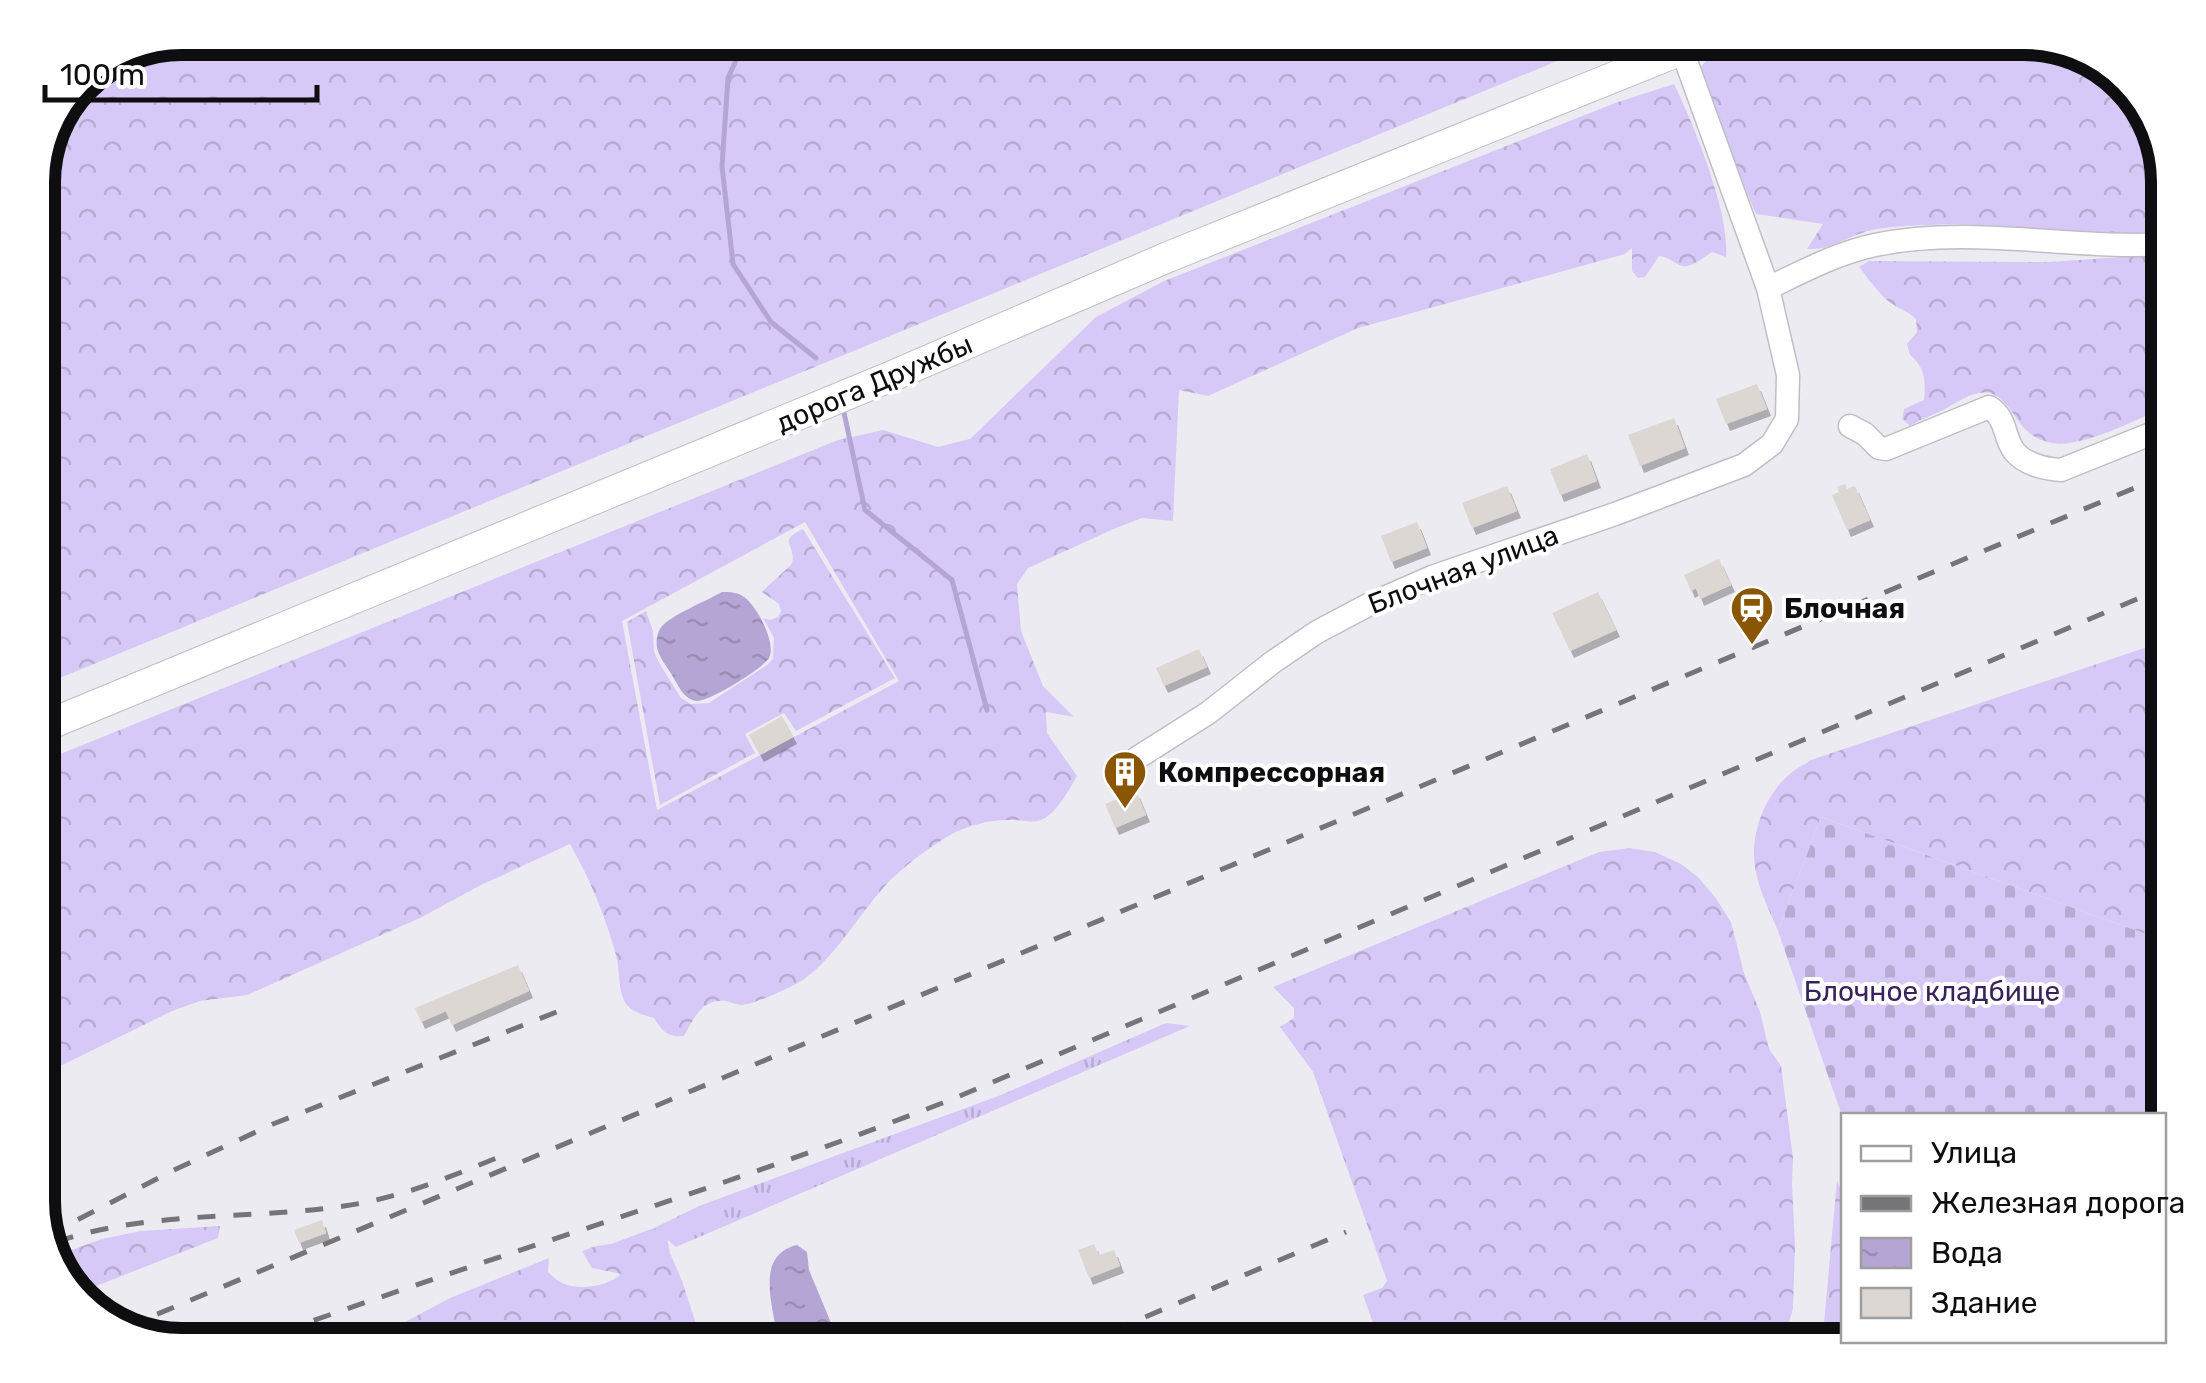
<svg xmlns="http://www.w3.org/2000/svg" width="2206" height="1383" font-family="Rubik,sans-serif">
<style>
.grass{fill:url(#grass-tufts)}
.forest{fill:url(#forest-crowns);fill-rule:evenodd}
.cemetery{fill:url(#cemetery-stones)}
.water{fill:url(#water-ripples)}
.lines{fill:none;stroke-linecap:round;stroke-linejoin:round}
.stream{stroke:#b4a5d4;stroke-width:5}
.building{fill:#dcd7d2;filter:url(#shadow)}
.minor-casing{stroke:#c0bec4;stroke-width:25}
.major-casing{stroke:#c0bec4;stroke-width:32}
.minor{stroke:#fff;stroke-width:22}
.major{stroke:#fff;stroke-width:30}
.rail{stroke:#767479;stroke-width:5;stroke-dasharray:18 18;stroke-linecap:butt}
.labels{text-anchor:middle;stroke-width:8;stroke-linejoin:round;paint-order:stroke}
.street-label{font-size:28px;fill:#0e0d0f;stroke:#fff}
.poi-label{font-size:28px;font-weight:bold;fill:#0e0d0f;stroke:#fff;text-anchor:start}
.park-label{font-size:28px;fill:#38225a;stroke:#fff}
.rim{fill:none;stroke:#0e0d0f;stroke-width:12}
</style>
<defs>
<pattern id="grass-tufts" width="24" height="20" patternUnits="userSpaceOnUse" patternTransform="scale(2.5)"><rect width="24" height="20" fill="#d7c9f7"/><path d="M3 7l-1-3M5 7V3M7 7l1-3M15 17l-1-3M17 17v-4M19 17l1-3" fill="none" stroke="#b7abd3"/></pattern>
<pattern id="forest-crowns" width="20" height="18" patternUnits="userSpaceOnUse" patternTransform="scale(2.5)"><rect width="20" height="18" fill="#d7c9f7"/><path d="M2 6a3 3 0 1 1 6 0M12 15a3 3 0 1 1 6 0" fill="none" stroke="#b7abd3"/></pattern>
<pattern id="cemetery-stones" width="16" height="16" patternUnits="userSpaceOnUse" patternTransform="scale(2.5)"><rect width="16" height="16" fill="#d7c9f7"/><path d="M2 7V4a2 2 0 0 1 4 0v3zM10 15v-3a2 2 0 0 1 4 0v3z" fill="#b7abd3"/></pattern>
<pattern id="water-ripples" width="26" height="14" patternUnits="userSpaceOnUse" patternTransform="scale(2.5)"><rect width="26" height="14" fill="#b4a5d4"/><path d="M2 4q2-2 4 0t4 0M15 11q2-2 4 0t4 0" fill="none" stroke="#9a8db5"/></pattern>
<filter id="shadow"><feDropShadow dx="4" dy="7" stdDeviation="0" flood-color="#0004"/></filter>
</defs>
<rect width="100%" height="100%" fill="#edebf2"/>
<!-- grass -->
<path class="grass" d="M1166,1023L1190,1026L676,1247L654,1228L699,1206L1001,1095Z"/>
<!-- forest -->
<path class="forest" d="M182,38H1613L38,687V173L80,80Z
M1751,38H2024L2062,49L2070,63L2097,60L2104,62L2149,110L2168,173V231C2142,232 2117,236 2091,234C2036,230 1982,222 1928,225C1905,226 1880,226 1859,234C1839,241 1829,250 1807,249L1823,224L1756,214L1697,74C1707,52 1730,46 1751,38Z
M1674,84C1694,125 1730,213 1726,257L1712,252C1704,257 1692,268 1682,266C1673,263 1669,257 1659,256L1645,277L1638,278L1632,271V248L1625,254L1358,328L1208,396L1179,390L1173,521L1142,518L1116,528L1028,568L1017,584L1021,631L1043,686L1074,717L1046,712L1047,733L1077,776C1068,791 1060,808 1045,818C1034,825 1021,819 1008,820C988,820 967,826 950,835C928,848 901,868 884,887C858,916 836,956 804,979C795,986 753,1005 741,1005C739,1005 729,1002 727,1001C702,998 694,1018 684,1036C668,1038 662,1031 654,1018C644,1015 634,1013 627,1005C618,993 620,974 617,959C607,920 590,879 570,844L479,886L422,917L247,995L200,1001L172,1011L38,1077V763L838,440L883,430L938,447L970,439L1096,317L1164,281L1618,102ZM805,522L899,681L657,810L622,621Z
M2153,255L2168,257V406C2140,418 2080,449 2052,443C2021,437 2020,417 2001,399C1983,383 1961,400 1945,409C1933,415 1921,419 1910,426L1902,419L1904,409L1924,400C1926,382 1925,367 1910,355L1907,344L1917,332L1916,319C1908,311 1896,308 1887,300C1877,291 1868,278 1859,267L1869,261L2049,262Z
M803,529L895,678L796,731L784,713L745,734L755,753L660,805L627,622L646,611L653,631L654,652L661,666L681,698L691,704L709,703L767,665L773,659L774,638L763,618L770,620L778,617L781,612L779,604L762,592C767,586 790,567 792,563C797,546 776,541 803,529Z
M2168,640V942L1821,817L1778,931C1770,912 1760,893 1756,872C1748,838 1764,795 1791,773C1797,768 1805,764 1811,760Z
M1629,848L1655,852L1681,864L1698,877L1715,897L1731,922L1744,973L1760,1012L1769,1049L1781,1066L1793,1158L1792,1183L1795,1246L1793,1308L1783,1345H1381L1363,1295L1382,1288L1387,1281L1313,1072L1280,1027L1294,1018V1008L1273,987L1599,852Z
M1837,1180L1844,1199V1340L1907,1341L1908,1345H1822Z
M220,1226L218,1238L76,1294L57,1273L52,1257L102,1239L141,1231Z
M654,1228L667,1238L670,1253L682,1281L703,1345H362L450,1298L549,1258L548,1272C553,1276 557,1281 562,1283C580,1291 609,1286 621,1274L592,1268L582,1251L596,1246L611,1244Z"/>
<!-- cemetery -->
<path class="cemetery" d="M1821,817L2168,942V1170L2164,1174V1116H1844L1843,1119L1778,931Z"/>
<!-- water -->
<path class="water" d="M722,592C731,592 737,592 744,597C756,605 777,643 769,658C762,669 710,701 697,701C684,700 678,685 672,675C667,667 659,657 657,648C656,641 657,632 662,626C672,615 708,600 722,592Z
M797,1245L807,1252L809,1270L834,1330L835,1336L830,1345H779L776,1337L781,1336V1324H775C770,1295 759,1254 797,1245Z"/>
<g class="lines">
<!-- stream -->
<path class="stream" d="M746,38L728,78L722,166L733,264L771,322L816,358
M843,408L865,510L952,580L987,710"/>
</g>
<!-- building -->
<path class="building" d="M1757,384L1767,409L1726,424L1716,399Z
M1674,418L1685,448L1640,466L1628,435Z
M1587,454L1597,481L1560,495L1550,469Z
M1845,484L1847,489L1855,486L1870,520L1847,530L1832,495L1839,492L1837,487Z
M1507,486L1517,511L1472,528L1462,503Z
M1417,522L1427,548L1391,562L1381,536Z
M1719,559L1731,585L1700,599L1696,588L1691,591L1684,575Z
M1598,592L1616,630L1570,651L1552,613Z
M1199,649L1207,667L1164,686L1156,668Z
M782,716L793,737L760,755L749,735Z
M1136,791L1146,815L1115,828L1105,804Z
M518,965L529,991L452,1025L446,1011L421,1022L415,1008Z
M322,1220L326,1233L299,1243L294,1230Z
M1094,1244L1099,1255L1114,1250L1120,1266L1089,1278L1078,1250Z"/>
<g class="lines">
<!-- minor casing -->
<g class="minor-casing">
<path id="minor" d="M1768,288C1802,272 1837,253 1875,245C1972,225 2071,250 2168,244
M1850,426L1865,434L1879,448L1886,449L1989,407C2007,418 2003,436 2014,451C2024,464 2045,469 2061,470L2168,427
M1137,758L1208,713L1273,662L1317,632L1368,605L1432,577L1615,514L1744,465L1772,444L1787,419L1788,375L1768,288L1682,50"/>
</g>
<!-- major casing -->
<g class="major-casing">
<path id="major" d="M38,729L892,376L1168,257L1711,38"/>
</g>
<!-- minor -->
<use href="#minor" class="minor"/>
<!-- major -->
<use href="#major" class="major"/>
<!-- rail -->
<path class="rail" d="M46,1236L174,1170L273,1124L564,1009
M56,1242C150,1210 248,1220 344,1206C401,1198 452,1176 504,1155
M124,1328L2168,474
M246,1345C481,1258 722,1190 955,1098L2168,586
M1042,1345L1095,1323
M1079,1345L1346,1232"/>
</g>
<!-- icons -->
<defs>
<g id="station-pin" transform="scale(2.25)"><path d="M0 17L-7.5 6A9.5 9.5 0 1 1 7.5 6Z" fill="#8b5604" stroke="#fff"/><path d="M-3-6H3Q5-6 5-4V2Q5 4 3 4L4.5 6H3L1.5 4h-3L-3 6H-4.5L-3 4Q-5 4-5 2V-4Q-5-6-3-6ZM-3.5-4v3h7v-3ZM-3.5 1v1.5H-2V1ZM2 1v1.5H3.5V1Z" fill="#fff"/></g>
<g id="building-pin" transform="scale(2.25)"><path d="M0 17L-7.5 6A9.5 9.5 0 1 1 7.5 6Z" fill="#8b5604" stroke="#fff"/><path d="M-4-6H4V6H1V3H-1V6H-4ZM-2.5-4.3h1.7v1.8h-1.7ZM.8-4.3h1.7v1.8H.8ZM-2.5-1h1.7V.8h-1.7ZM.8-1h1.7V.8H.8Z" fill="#fff"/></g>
</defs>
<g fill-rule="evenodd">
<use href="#station-pin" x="1752" y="608"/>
<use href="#building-pin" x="1125" y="772"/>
</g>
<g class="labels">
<!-- street labels -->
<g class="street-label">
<text transform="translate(874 383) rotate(-23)" y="10">дорога Дружбы</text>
<text transform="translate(1463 569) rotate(-21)" y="10">Блочная улица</text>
</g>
<!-- poi labels -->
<g class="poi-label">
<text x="1784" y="618">Блочная</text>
<text x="1158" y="782">Компрессорная</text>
</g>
<!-- park labels -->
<g class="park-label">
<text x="1932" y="1001">Блочное кладбище</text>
</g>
</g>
<!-- crop -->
<path d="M0 0H2206V1383H0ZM182 55H2024A127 127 0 0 1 2151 182V1201A127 127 0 0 1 2024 1328H182A127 127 0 0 1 55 1201V182A127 127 0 0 1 182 55Z" fill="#fff" fill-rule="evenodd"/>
<path class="rim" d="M182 55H2024A127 127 0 0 1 2151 182V1201A127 127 0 0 1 2024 1328H182A127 127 0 0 1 55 1201V182A127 127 0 0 1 182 55Z"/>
<!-- legend -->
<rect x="1841" y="1113" width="325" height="230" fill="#ffffff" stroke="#9f9e9f" stroke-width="2.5"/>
<rect x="1861" y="1146" width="50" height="15" fill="#ffffff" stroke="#9f9e9f" stroke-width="2.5"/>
<text x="1931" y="1163" font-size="30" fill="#0e0d0f">Улица</text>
<rect x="1861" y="1196" width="50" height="15" fill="#767479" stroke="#9f9e9f" stroke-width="2.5"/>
<text x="1931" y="1213" font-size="30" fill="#0e0d0f">Железная дорога</text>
<rect x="1861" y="1238" width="50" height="30" fill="url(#water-ripples)" stroke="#9f9e9f" stroke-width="2.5"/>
<text x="1931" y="1263" font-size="30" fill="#0e0d0f">Вода</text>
<rect x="1861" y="1288" width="50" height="30" fill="#dcd7d2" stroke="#9f9e9f" stroke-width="2.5"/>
<text x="1931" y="1313" font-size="30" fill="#0e0d0f">Здание</text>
<!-- scale -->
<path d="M45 85v15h272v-15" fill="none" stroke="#0e0d0f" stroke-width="5"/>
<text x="60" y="85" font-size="30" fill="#0e0d0f" stroke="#ffffff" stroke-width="8" paint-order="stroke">100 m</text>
</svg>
